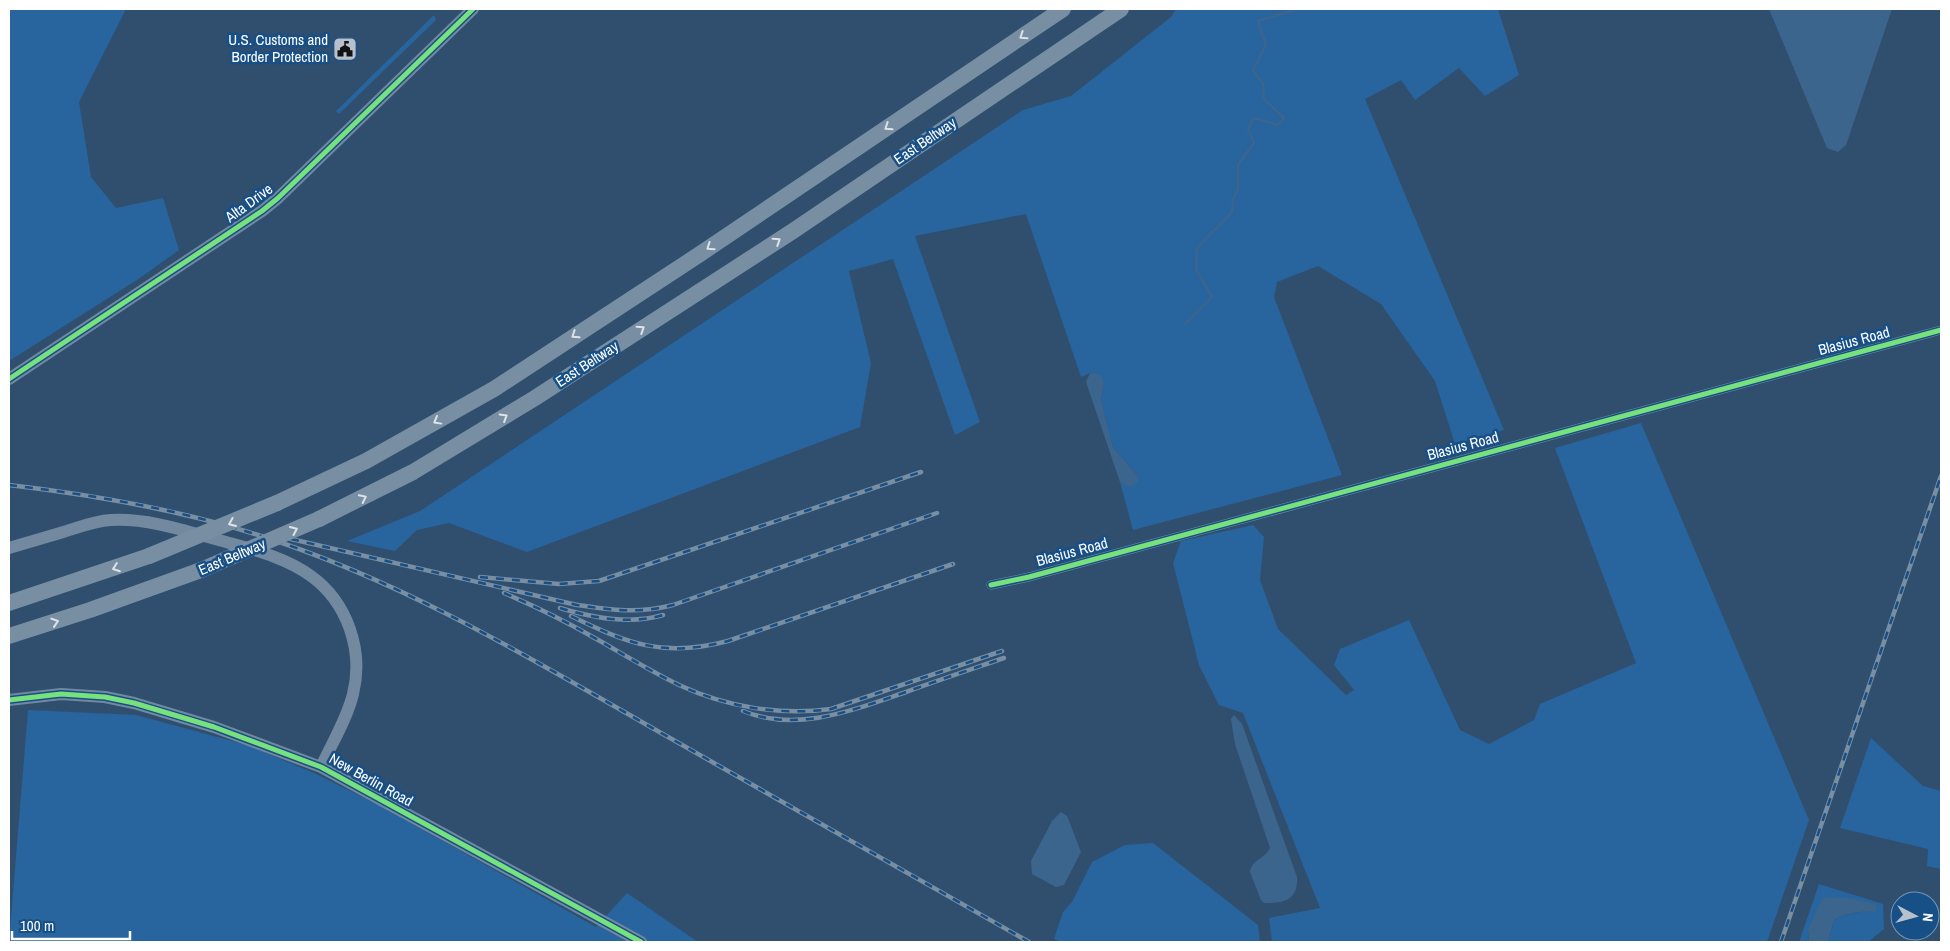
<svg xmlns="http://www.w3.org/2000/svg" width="1950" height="951" font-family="'Archivo Narrow',sans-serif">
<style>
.green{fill:#28649d}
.water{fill:#3c658d}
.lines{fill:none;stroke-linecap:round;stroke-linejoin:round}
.stream{stroke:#3c658d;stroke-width:2.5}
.street{stroke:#778da3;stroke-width:9}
.secondary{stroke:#72899f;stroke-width:12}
.highway{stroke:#788ea2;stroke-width:16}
.rail-casing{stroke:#788ea2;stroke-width:4.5}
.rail{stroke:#174f87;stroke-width:2.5;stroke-dasharray:8;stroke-linecap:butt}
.highway-bridge{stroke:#788ea2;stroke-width:16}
.cycleway-casing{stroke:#174f87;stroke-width:8}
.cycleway{stroke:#77e17e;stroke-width:5}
.oneway{stroke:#dde3e8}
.labels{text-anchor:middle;stroke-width:5;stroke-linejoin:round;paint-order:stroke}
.poi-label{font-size:15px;fill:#fff;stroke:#174f87;text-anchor:end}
.street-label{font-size:15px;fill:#fff;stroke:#174f87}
</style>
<rect width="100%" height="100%" fill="#304f6e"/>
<!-- green -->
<path class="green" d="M9,9H126L79,102L91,177L116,208L163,198L179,250L140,278L9,361Z
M1176,9H1498L1519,75L1485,96L1459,68L1415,100L1401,80L1365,99L1504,430L1455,444L1435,381L1381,304L1318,266L1277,282L1274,297L1342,475L1133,530L1120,482L1125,486L1138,476L1113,447L1101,400L1104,385L1090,373L1081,377L1026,214L915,236L980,422L955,435L893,259L849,271L871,363L860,427L527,552L449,523L417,530L395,551L347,541L420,511L1023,110L1071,96L1171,17Z
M434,15L436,20L339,114L336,111Z
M1641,423L1809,820L1767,942H1272L1269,918L1320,908L1243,713L1219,705L1199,665L1173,563L1181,541L1253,525L1264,537L1260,580L1278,629L1346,695L1354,690L1334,665L1340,649L1409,620L1460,730L1489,744L1534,720L1540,704L1636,663L1555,448Z
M28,710L136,715L247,745L314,773L379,805L596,927L627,893L698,942H9Z
M1871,738L1923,786L1941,791V869L1927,866L1928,849L1840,828Z
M1153,843L1258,925L1260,942H1061L1054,939L1063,912L1072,902L1092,862L1125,845Z
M1819,884L1883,904L1884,929L1868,942H1828L1834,920C1848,912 1860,911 1875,912L1851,898L1808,930L1809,942H1799Z"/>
<!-- water -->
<path class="water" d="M1769,9H1892L1846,145L1838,152L1827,148Z
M1090,373L1097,374L1102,376L1104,385L1101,400L1113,447L1138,476V482L1134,485L1125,486L1120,482L1086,382Z
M1234,715L1242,724L1297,877C1298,900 1285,903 1264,903L1261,900L1250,872C1252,859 1265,859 1270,848L1235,744L1231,719Z
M1061,812L1067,816L1081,852L1064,885L1056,887L1032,874L1031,861L1052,821Z
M1823,897L1851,898L1875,904L1877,907L1875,912C1860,911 1848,912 1834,920L1828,942H1809L1808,930Z"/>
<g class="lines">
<!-- stream -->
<path class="stream" d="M1185,324L1212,297L1196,269L1197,248L1232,212L1233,199L1238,189V165L1254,143L1248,130L1253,118L1278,125L1284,118L1264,99L1263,84L1253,70L1266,45L1258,21L1298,9"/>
<!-- street -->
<path class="street" d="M991,585L1029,577L1941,330"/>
<!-- secondary -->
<path class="secondary" d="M9,379L262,211L278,198L473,9
M9,548C26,543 43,538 60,533C77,528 93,521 111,520C150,518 189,532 226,542C255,550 287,558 311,576C347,602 364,650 353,694C347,719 332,743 321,767
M9,700L61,694L105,697L134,703L214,727L321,767L641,942"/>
<!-- highway -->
<path class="highway" d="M277,503L366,461L494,389L700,254L1063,9
M319,519L413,472L535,398L793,231L1121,9
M9,603L149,556
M9,636L90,610L201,570"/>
<!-- rail casing -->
<g class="rail-casing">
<path id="rail" d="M9,485C94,495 177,509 258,535C394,578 517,650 640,721C769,794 899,868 1029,942
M291,539L577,605C611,610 638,614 673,605L937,513
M480,577L559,584L599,581L921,472
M504,593C537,607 569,623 600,641C626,656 652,672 679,685C726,707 781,716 831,709L1002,651
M560,608C593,618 630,625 663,615
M571,616C628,644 664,658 728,641L953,564
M743,711C798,733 853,710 906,692C939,680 972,669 1004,658
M1781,942L1941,476"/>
</g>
<!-- rail -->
<use href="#rail" class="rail"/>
<!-- highway-bridge -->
<path class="highway-bridge" d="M149,556L277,503
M201,570L319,519"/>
<!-- cycleway casing -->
<g class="cycleway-casing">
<path id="cycleway" d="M9,379L262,211L278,198L473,9
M991,585L1029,577L1941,330
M9,700L61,694L105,697L134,703L214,727L321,767L641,942"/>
</g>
<!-- cycleway -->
<use href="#cycleway" class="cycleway"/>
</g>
<!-- one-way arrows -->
<defs><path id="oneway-chevron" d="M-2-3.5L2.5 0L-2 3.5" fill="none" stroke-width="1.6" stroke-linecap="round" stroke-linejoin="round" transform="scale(1.25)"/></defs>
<g class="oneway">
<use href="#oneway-chevron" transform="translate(1023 36) rotate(146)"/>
<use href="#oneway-chevron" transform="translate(888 127) rotate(146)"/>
<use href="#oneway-chevron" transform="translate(777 241) rotate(-33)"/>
<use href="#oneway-chevron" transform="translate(710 247) rotate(146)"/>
<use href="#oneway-chevron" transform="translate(641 329) rotate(-33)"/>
<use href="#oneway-chevron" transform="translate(575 335) rotate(146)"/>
<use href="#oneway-chevron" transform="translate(504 417) rotate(-31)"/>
<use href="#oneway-chevron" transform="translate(437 421) rotate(151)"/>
<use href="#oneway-chevron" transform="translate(363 498) rotate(-26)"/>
<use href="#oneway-chevron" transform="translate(232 523) rotate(157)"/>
<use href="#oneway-chevron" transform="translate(294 530) rotate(-24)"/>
<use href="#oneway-chevron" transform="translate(116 568) rotate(160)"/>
<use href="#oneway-chevron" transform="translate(55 622) rotate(-18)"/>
</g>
<!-- icons -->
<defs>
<g id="civic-square" transform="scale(1.25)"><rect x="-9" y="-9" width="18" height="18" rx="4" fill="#b7c1cc" stroke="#174f87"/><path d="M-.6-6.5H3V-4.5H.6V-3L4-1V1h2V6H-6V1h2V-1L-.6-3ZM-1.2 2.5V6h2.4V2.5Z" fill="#111"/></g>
</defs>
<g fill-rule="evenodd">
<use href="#civic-square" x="345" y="49"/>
</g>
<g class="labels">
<!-- poi labels -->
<g class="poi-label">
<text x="328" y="45">U.S. Customs and<tspan x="328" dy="17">Border Protection</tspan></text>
</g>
<!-- street labels -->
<g class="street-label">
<text transform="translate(925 141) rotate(-34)" y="5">East Beltway</text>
<text transform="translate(249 203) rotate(-36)" y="5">Alta Drive</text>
<text transform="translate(1854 341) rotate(-15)" y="5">Blasius Road</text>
<text transform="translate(587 364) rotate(-33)" y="5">East Beltway</text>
<text transform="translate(1463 446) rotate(-15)" y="5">Blasius Road</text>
<text transform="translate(1072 552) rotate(-15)" y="5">Blasius Road</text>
<text transform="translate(232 557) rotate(-23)" y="5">East Beltway</text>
<text transform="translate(371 780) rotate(29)" y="5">New Berlin Road</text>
</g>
</g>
<!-- border -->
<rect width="1950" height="951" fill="none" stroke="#ffffff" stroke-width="20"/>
<!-- north arrow -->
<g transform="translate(1915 916) rotate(96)"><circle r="24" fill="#174f87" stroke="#7495b7"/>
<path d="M0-4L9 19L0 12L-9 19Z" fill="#b7c1cc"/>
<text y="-8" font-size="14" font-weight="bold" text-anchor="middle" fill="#ffffff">N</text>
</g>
<!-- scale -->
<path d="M12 931v8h118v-8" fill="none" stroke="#ffffff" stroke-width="2.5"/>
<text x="20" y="931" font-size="15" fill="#ffffff" stroke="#174f87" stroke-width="4" paint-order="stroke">100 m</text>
</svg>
